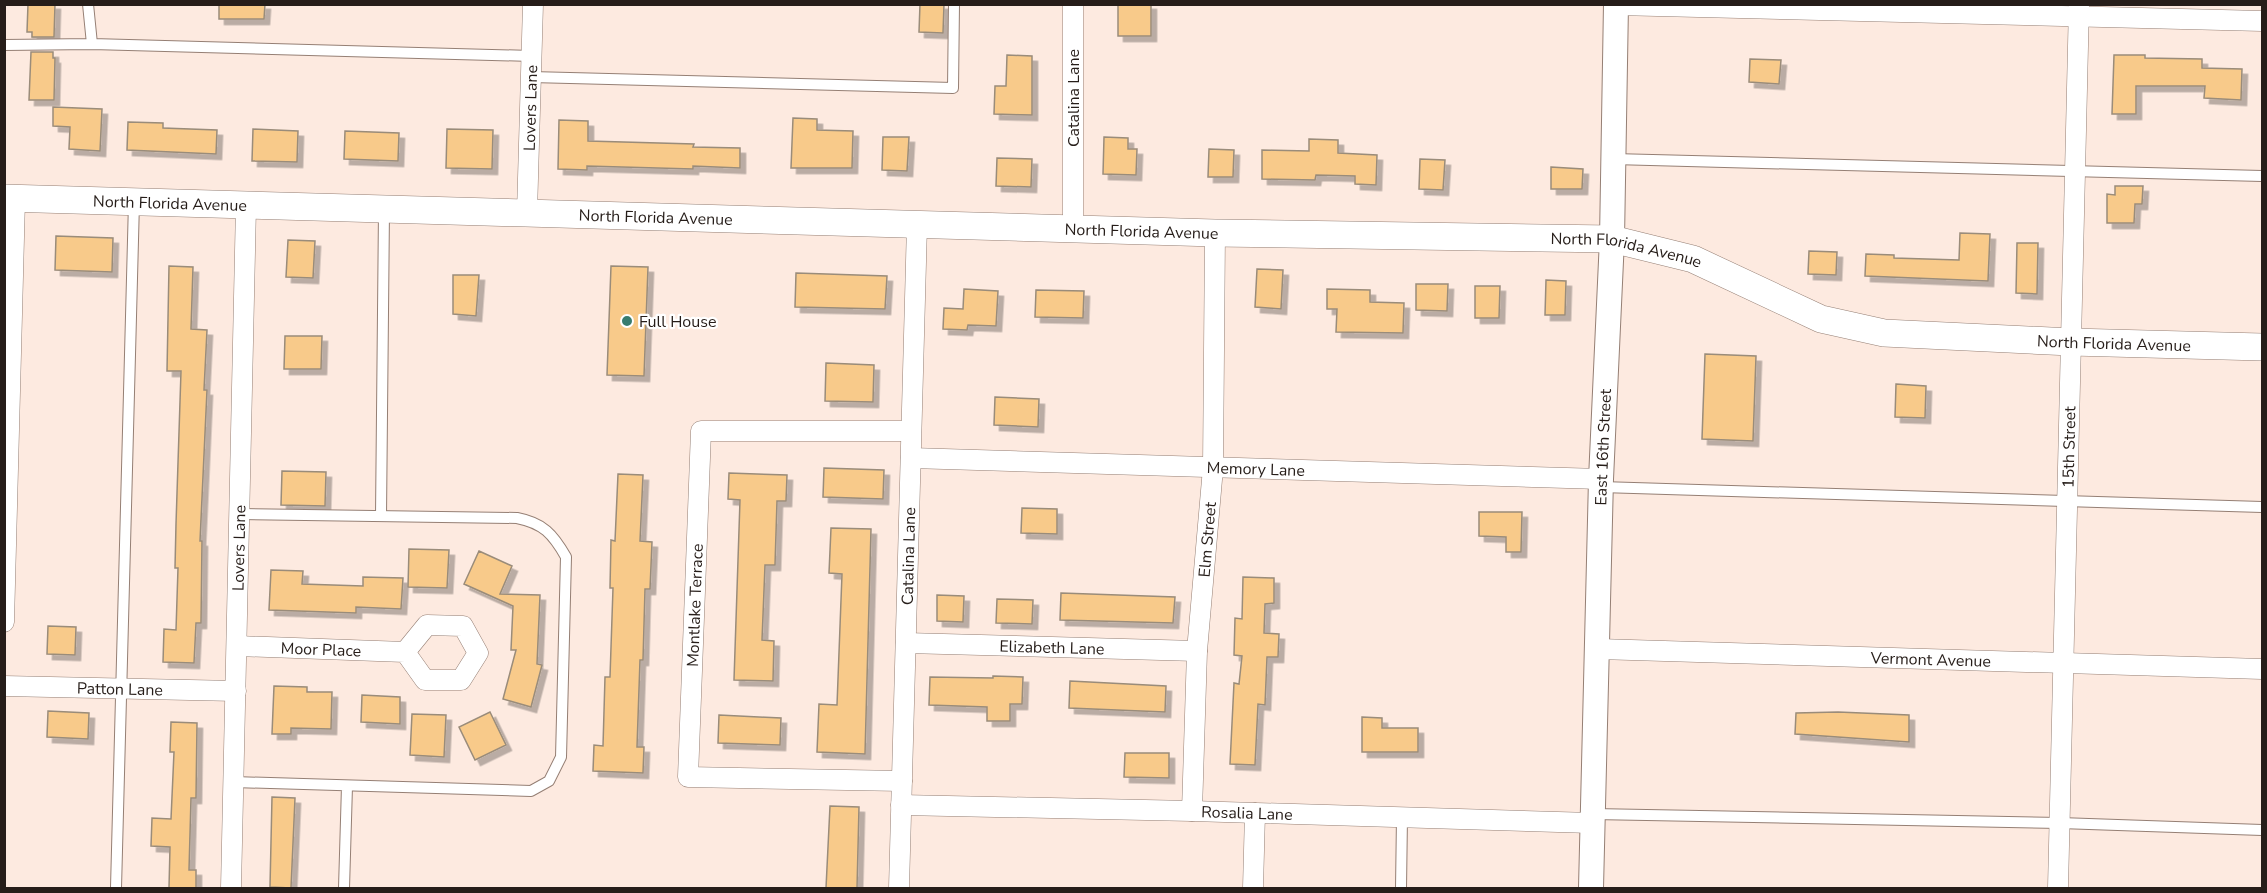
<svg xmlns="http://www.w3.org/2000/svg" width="2267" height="893" font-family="'Nunito Sans',sans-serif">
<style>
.building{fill:#f8ca8a;stroke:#9a8c7a;stroke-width:1.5;filter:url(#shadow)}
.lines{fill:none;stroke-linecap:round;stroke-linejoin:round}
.service-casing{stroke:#957f74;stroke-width:12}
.minor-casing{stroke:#957f74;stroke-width:21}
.tertiary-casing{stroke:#957f74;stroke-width:26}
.secondary-casing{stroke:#957f74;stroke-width:28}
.service{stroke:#fff;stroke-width:10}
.minor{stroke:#fff;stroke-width:20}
.tertiary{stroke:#fff;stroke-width:24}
.secondary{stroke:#fff;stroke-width:27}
.poi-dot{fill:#387c6f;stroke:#fff;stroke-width:2}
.labels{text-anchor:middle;stroke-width:4.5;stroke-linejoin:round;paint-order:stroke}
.street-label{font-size:16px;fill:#261d19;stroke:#fff}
.poi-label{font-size:16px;fill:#261d19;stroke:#fff;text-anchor:start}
</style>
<defs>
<filter id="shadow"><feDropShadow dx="5.5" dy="5.5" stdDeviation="0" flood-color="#0004"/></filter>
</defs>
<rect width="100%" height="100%" fill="#fdeae0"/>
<!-- building -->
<path class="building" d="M28,4H55L54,37H32V32H27Z
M219,4H265L264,19H219Z
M920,4H944L943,33L919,32Z
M1118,4H1151V36H1118Z
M31,52H53V58H55L54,100H29Z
M1007,55L1032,56V115L994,114L995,86H1006Z
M2114,55H2145V58L2202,59V68L2242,69L2241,100L2204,98L2205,86H2136V114H2112Z
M1750,59L1781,60L1779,84L1749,82Z
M53,107L102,109L100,151L69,149L70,127L53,126Z
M793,118L817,119V130L853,131L852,168H791Z
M559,120L588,121V141L694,144L693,147L740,148V168L693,166V169L587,166V170L558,169Z
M128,122L163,123V128L217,130L216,154L127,150Z
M253,129L298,131L297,162L252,161Z
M447,129L493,130L492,169L446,168Z
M345,131L399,133L398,161L344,159Z
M883,137H909L907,171L882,170Z
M1104,137L1128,138V149H1137L1136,175L1103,174Z
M1309,139L1338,140V153L1377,155L1376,185L1355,184V176L1316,175L1315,180L1262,179V150L1309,151Z
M1209,149L1234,150L1233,177H1208Z
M997,158L1032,159L1031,187L996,186Z
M1420,159L1445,160L1443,190L1419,189Z
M1551,167L1583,169L1582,189H1551Z
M2115,186H2143L2142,204H2135L2134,223H2107V194L2115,195Z
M1960,233L1990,234L1988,281L1865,276L1866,254L1894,255V258L1959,260Z
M56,236L113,238L112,272L55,270Z
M288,240L315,241L313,278L286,277Z
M2017,243H2038L2037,294L2016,293Z
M1809,251L1837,252L1836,275L1808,274Z
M169,266L193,267L191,329L207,330L204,390H207L200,541H202L201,623H196L194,663L163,662L164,629L176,630L178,568H175L176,524L181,371H167Z
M611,266L648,267L644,376L607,375Z
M1257,269L1283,270L1281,309L1255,307Z
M796,273L887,276L885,309L795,307Z
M453,275H479L476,316L453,314Z
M1546,280L1566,281L1565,315H1545Z
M1416,284H1448L1447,311L1416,310Z
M1475,286H1500L1499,318H1475Z
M964,289L998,291L996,326L968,325L967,330L943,329L944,308L963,309Z
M1327,289L1370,290V302L1404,303L1403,333L1336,332L1337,309H1327Z
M1036,290L1084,291L1083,318L1035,317Z
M285,336H322L321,369H284Z
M1705,354L1756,356L1753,441L1702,439Z
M826,363L874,365L873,402L825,401Z
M1896,384L1926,386L1925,418L1895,417Z
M995,397L1039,399L1038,427L994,425Z
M824,468L884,470L883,499L823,497Z
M282,471L326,472L325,506L281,505Z
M729,473L787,475L786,501H777L775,565H765L762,640L774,641L773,681L734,680L740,500L728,499Z
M618,474L643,475L640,541L652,542L650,589H645L643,660H640L637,747H644L643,773L593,771L594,745L603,746L605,677H610L613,588H610L611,540L615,541Z
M1022,508L1057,509V534L1021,533Z
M1479,512H1522L1521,552H1506V537L1479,536Z
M831,528L871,529L865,754L817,752L819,704L837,705L842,574L829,573Z
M409,549L449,550L447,588L408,587Z
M479,551L512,566L500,594L540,595L537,664L542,665L531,707L503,699L516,650H511L513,606L464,584Z
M271,570L303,571L302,584L363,586V577L403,578L401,609L356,607V613L269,610Z
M1243,577L1274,578V603L1265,604L1264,633L1279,634L1278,657H1267L1265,705L1258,704L1255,765L1230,764L1234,683L1239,684L1242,656L1234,655L1235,618L1242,619Z
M1061,593L1175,597L1173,623L1060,620Z
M937,595L964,596L963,622L937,621Z
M997,599L1033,600L1032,624L996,623Z
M48,626L76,627L75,655L47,654Z
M993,676L1023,677L1022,704H1010V721H987V707L929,705L930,677L993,678Z
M1070,681L1166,686L1165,712L1069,708Z
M274,686L307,687V692H332L331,729L291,728V734H272Z
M362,695L400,697V724L361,722Z
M48,711L89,713L88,739L47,737Z
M490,712L506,745L475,760L459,727Z
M1838,712L1909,715V742L1795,734L1796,713Z
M412,714L446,715L444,757L410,755Z
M719,715L781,718L780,745L718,743Z
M1362,717L1382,718V728H1418V752H1362Z
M171,722L197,723L196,798H191L189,870H196V888H169L170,847L151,846L152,818L171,819L174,752H170Z
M1125,753H1169V778L1124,777Z
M272,797L295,798L291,888L270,887Z
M830,806L859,807L857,888H826Z"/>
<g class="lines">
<!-- service casing -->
<g class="service-casing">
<path id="service" d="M88,4L92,44
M4,45L92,44L531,56
M531,77L953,88L954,4
M1613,159L2262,176
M1601,487L2262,507
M381,516L384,210
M234,782L531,791L549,781L561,757L566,557C553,534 543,523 517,518L240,514
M1593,814L2060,823L2262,830
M116,888L134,202
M344,888L347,786
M1401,888L1402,817"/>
</g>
<!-- minor casing -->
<g class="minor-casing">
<g id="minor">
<path d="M1616,5L2262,21"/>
<path id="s1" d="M527,213L533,4"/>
<path d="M1073,227V4"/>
<path id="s2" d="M911,458L1601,479"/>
<path d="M4,622L15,199"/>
<path id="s3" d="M906,643L1197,651"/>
<path id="s4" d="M237,646L405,652L425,680H461L478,653L463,626L427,625L405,652"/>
<path id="s5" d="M1598,649L2262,669"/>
<path id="s6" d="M4,686L236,691"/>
<path id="s7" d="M902,781L688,777L701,431H911"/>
<path id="s8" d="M901,805L1192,811L1592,823"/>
<path id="s9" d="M1192,811L1197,651L1213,468L1215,233"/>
<path id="s10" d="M231,888L246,206"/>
<path id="s11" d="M899,888L917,225"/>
<path d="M1253,888L1255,813"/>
<path id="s12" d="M2058,888L2079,4"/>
</g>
</g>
<!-- tertiary casing -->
<g class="tertiary-casing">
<g id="tertiary">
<path id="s13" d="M1591,888L1601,479L1612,239L1616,4"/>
</g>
</g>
<!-- secondary casing -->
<g class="secondary-casing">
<g id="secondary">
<path id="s14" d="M4,198L1215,233L1612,239L1693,259L1821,319L1884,333L2071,342L2262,347"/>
</g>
</g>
<!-- service -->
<use href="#service" class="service"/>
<!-- minor -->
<use href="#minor" class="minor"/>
<!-- tertiary -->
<use href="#tertiary" class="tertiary"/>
<!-- secondary -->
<use href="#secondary" class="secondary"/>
</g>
<!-- markers -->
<circle class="poi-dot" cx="627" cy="321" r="6"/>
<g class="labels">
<!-- street labels -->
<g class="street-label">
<text transform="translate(1073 98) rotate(-90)" y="6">Catalina Lane</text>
<text dy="6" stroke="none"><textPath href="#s1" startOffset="105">Lovers Lane</textPath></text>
<text dy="6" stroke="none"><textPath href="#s14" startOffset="166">North Florida Avenue</textPath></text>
<text dy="6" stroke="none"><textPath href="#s14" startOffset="652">North Florida Avenue</textPath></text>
<text dy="6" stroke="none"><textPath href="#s14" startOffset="1138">North Florida Avenue</textPath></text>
<text dy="6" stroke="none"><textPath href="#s14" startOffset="1624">North Florida Avenue</textPath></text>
<text dy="6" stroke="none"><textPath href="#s14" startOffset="2128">North Florida Avenue</textPath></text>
<text dy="6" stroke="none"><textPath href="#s13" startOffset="441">East 16th Street</textPath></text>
<text dy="6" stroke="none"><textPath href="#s12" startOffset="441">15th Street</textPath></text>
<text dy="6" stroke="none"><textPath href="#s2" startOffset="345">Memory Lane</textPath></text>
<text dy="6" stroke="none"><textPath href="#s9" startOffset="272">Elm Street</textPath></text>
<text dy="6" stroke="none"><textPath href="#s10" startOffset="340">Lovers Lane</textPath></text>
<text dy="6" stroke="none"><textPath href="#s11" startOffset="332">Catalina Lane</textPath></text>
<text dy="6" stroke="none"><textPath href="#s7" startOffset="386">Montlake Terrace</textPath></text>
<text dy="6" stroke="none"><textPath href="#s3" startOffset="146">Elizabeth Lane</textPath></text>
<text dy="6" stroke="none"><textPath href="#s4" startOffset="84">Moor Place</textPath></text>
<text dy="6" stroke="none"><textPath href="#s5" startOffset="333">Vermont Avenue</textPath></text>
<text dy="6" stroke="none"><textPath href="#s6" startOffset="116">Patton Lane</textPath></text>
<text dy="6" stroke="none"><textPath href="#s8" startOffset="346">Rosalia Lane</textPath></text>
</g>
<!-- poi labels -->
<g class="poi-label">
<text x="639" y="327">Full House</text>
</g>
</g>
<!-- border -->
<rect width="2267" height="893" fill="none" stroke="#261d19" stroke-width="12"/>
</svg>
